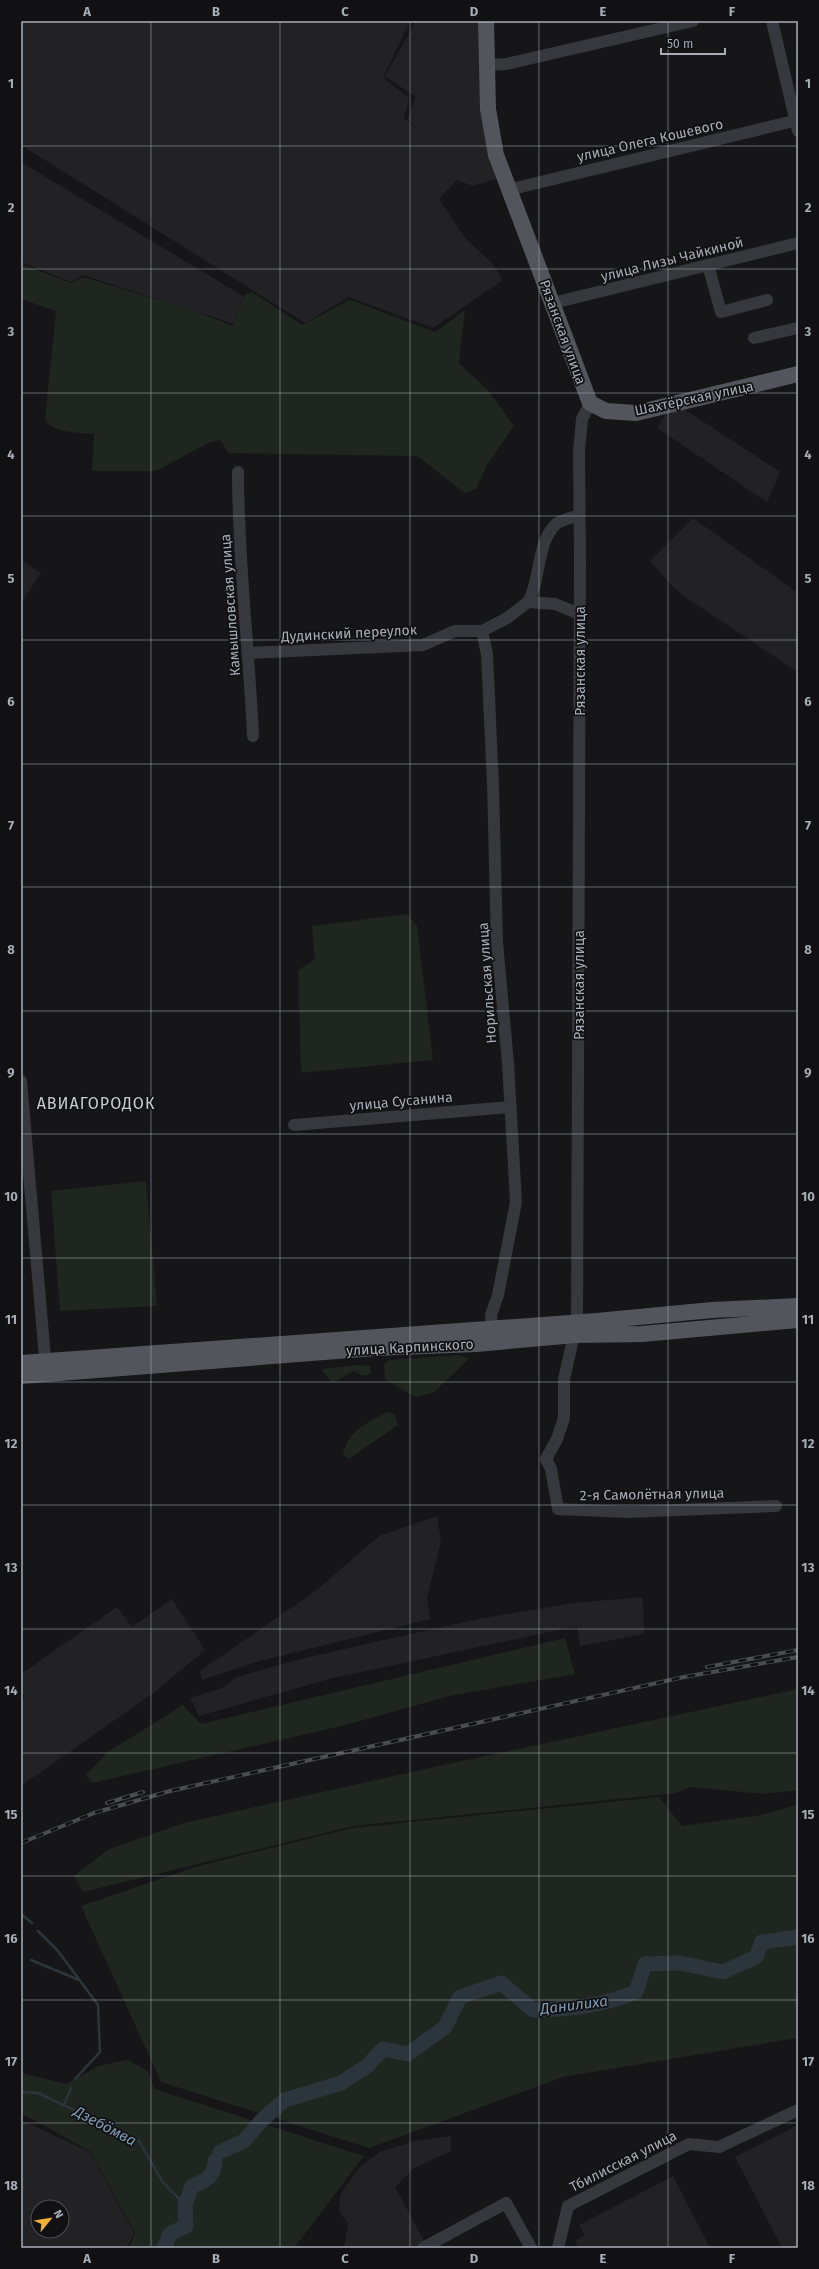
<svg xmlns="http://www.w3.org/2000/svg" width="819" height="2269" font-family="'Fira Sans',sans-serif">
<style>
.built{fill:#222225;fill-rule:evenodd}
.green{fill:#1e261f}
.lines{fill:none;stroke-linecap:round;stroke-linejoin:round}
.stream{stroke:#2c353c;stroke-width:2.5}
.river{stroke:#2c353c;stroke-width:15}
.minor{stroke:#37383d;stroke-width:12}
.major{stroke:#53555c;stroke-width:16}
.rail-casing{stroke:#4a4c52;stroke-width:4}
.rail{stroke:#111113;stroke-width:2.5;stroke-dasharray:8;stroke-linecap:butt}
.grid{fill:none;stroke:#a8adb8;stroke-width:1;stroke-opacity:0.55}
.labels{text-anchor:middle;stroke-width:3.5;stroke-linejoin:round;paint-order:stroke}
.street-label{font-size:14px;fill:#a8adb8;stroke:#111113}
.water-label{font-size:15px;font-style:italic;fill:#7f9bb3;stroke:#111113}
.quarter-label{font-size:16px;letter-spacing:1px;fill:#c9ccd4;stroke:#111113}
.neatline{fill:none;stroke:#a8adb8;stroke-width:1.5}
.grid-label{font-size:13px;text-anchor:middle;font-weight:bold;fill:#a8adb8}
</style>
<rect width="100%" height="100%" fill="#161618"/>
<!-- built -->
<path class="built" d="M21,21H410L383,78L409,98L404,118L422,133L407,119L416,97L385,76L416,21H478L498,178L473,186L457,180L439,199L465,238L493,264L503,280L433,328L349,297L305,323L21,145Z
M21,162L243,296L234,324L83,275L71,282L21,262Z
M684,409L780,472L767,502L657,428L665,415Z
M693,518L798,593V672L685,597L671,585L650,561Z
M21,560L41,573L21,603Z
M437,1516L441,1541L427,1598L430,1619L260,1661L202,1680L200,1671L317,1590L379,1536Z
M643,1597L644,1634L580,1646L577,1626L329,1679L199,1716L190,1698L222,1688L237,1677L297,1660L375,1642L483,1618L572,1603Z
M172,1599L205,1650L152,1694L21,1786V1700L25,1697L21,1692V1674L117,1607L132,1627Z
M21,2120L90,2152L134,2233L127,2248H21ZM38,2207H62V2231H38Z
M798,2125V2248H782L735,2157Z
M451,2136V2151L414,2168L395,2187L428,2248H344L348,2223L339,2211L340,2195L359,2168L379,2152L415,2141Z
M673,2176L710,2248H579L575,2241L585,2235L579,2225Z"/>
<!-- green -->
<path class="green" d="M21,264L71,283L83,277L189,309L233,326L244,295L252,292L302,325L350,300L435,332L465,310L459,363L488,390L514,426L487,465L476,489L465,493L417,456L229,453L220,440L208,443L156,471H92L94,434C78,432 53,434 45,419L56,311L21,299Z
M407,914L417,926L433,1060L301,1073L298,970L315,959L312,926Z
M146,1181L157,1306L60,1311L51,1191Z
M459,1355L469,1359L433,1393L415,1397L385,1379L384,1365L389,1360Z
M355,1365L370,1366L371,1373C364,1377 361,1376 354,1371L332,1383L321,1369Z
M388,1412L395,1414L398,1425L349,1459L343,1455C346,1432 369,1421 388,1412Z
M565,1638L575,1674L449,1696L346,1725L92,1783L86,1775L108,1752L183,1705L201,1724Z
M798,1689V1790L764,1794L690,1787L676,1793L353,1826L83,1892L74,1876L109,1849L184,1823L434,1767Z
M659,1797L682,1826L762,1815L798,1804V2038L563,2077L369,2148L161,2082L81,1906L198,1866L353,1828Z
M128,2060L148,2071L154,2089L364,2156L294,2248H129L135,2233L90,2151L21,2113V2073L67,2084L98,2066Z"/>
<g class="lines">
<!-- stream -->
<path class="stream" d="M21,1914L32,1923
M38,1931L58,1951L98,2005L100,2052L75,2079
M31,1960L79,1980
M21,2092L38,2093L139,2141L162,2181L185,2205
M64,2105L71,2088"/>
<!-- river -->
<path class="river" d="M220,2152L244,2141L262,2120L285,2100L341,2083L367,2066L383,2049L408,2054L445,2027L460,1997L501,1983L533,2010C568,2010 604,2005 636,1992L645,1964L680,1963L723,1972L756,1957L762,1942L798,1937
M164,2248L170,2234L186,2226L185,2205L192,2186C206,2180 214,2178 215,2161"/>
<!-- minor -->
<path class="minor" d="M772,21L798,131
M489,65L506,64L693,21
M508,190L798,120
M708,265L721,312L767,300
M553,303L798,243
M754,338L798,328
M590,403L582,419L579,451L580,560L577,1322L564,1379V1418L557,1439L546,1459L551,1469L558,1509L628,1512L776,1506
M238,472C238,560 249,648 253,736
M528,602C541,581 536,543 556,524C560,520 572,518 579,515
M482,631L487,654L493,785L497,942L508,1063L516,1202L498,1295L491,1315L492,1329
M249,653L423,645L455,631H482L507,618L528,602L555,604L580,614
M21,1081L46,1369
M294,1125L510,1107
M423,2248L506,2203L531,2248
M558,2248L568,2206L689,2144L719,2147L798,2110"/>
<!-- major -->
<path class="major" d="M486,21L488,109L496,155L590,403L606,411L636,413L798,374
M21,1363L597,1321L712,1310L798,1306
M21,1376L375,1348L476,1344L575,1335L642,1334L798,1320"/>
<!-- rail casing -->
<g class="rail-casing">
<path id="rail" d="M707,1667L798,1650
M107,1803L143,1792
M21,1843L94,1813L170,1791L684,1677L798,1657"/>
</g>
<!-- rail -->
<use href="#rail" class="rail"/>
</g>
<!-- grid -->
<path class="grid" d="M151,21V2248M280,21V2248M410,21V2248M539,21V2248M668,21V2248M21,146H798M21,269H798M21,393H798M21,516H798M21,640H798M21,764H798M21,887H798M21,1011H798M21,1134H798M21,1258H798M21,1382H798M21,1505H798M21,1629H798M21,1753H798M21,1876H798M21,2000H798M21,2123H798"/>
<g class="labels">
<!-- street labels -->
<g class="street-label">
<text transform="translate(650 140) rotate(-13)" y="5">улица Олега Кошевого</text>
<text transform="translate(672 259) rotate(-14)" y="5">улица Лизы Чайкиной</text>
<text transform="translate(563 332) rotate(70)" y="5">Рязанская улица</text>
<text transform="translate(694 398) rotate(-12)" y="5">Шахтёрская улица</text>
<text transform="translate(230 605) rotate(-94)" y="5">Камышловская улица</text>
<text transform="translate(349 633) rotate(-3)" y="5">Дудинский переулок</text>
<text transform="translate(580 661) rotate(-90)" y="5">Рязанская улица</text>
<text transform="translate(487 983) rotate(-94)" y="5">Норильская улица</text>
<text transform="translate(579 985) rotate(-90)" y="5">Рязанская улица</text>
<text transform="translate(401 1101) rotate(-5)" y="5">улица Сусанина</text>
<text transform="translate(410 1347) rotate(-3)" y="5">улица Карпинского</text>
<text transform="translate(652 1494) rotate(-1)" y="5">2-я Самолётная улица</text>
<text transform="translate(623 2161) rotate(-27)" y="5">Тбилисская улица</text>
</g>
<!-- water labels -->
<g class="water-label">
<text transform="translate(574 2005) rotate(-7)" y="5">Данилиха</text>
<text transform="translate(105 2126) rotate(28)" y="5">Дзебӧмва</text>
</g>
<!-- quarter labels -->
<g class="quarter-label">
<text x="96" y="1109">АВИАГОРОДОК</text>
</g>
</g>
<!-- border -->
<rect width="819" height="2269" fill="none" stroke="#111113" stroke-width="44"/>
<!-- north arrow -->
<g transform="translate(50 2219) rotate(60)"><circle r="19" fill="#111113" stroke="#4d4f55"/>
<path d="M0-3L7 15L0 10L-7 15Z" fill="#f2b134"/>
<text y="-6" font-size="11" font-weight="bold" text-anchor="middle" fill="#a8adb8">N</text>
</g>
<!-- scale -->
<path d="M661 48v6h64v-6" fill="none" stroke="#a8adb8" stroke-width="2"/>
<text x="667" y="48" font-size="12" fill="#a8adb8" stroke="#111113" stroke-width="3" paint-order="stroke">50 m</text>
<rect x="22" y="22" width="775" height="2225" class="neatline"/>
<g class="grid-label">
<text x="87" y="16">A</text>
<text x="216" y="16">B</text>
<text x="345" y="16">C</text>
<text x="474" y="16">D</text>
<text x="603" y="16">E</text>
<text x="732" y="16">F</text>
<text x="11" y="88">1</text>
<text x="808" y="88">1</text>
<text x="11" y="212">2</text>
<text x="808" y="212">2</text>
<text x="11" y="336">3</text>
<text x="808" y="336">3</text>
<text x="11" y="459">4</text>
<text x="808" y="459">4</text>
<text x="11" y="583">5</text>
<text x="808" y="583">5</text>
<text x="11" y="706">6</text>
<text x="808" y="706">6</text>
<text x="11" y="830">7</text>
<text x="808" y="830">7</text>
<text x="11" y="954">8</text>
<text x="808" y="954">8</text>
<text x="11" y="1077">9</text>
<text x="808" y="1077">9</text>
<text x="11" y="1201">10</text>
<text x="808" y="1201">10</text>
<text x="11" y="1324">11</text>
<text x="808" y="1324">11</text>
<text x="11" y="1448">12</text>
<text x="808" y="1448">12</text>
<text x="11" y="1572">13</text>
<text x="808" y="1572">13</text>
<text x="11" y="1695">14</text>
<text x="808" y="1695">14</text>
<text x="11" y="1819">15</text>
<text x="808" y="1819">15</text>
<text x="11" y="1943">16</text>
<text x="808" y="1943">16</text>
<text x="11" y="2066">17</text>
<text x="808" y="2066">17</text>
<text x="11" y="2190">18</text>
<text x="808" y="2190">18</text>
<text x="87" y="2263">A</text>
<text x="216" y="2263">B</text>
<text x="345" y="2263">C</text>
<text x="474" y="2263">D</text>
<text x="603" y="2263">E</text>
<text x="732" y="2263">F</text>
</g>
</svg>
